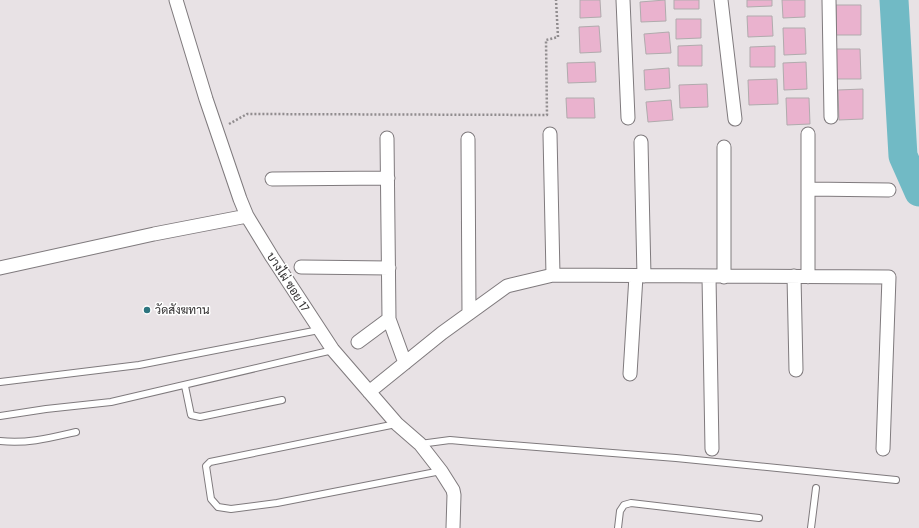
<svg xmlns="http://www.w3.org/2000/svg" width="919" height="528" font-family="'Fira Sans Condensed',Sarabun,sans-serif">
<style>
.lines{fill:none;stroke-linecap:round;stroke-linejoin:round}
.river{stroke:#71bac5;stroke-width:29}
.building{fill:#eab2ce;stroke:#b0abad}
.service-casing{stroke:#7f7a7d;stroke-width:8}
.minor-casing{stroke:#7f7a7d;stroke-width:15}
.path{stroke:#918d8f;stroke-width:2.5;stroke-dasharray:2 2;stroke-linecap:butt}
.service{stroke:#fff;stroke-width:6}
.minor{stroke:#fff;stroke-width:13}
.poi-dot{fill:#2d757f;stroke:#fff;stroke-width:1.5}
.labels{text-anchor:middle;stroke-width:3;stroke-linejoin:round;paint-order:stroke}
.street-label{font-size:12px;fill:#323031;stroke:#fff}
.poi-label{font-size:12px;fill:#323031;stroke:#fff;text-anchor:start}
</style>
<rect width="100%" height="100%" fill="#e8e2e5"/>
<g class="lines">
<!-- river -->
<path class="river" d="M894,0L903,156L919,192"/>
</g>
<!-- building -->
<path class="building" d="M580,0H600L601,17L580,18Z
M665,0L666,21L641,22L640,2Z
M674,0H699V9H674Z
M747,0H772V6L747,7Z
M782,0H805V17L783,18Z
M836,5H861V35H836Z
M747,16H772L773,36L748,37Z
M676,19H701V38L676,39Z
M599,26L601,52L580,53L579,27Z
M783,28H805L806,54L784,55Z
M669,32L671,53L646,54L644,34Z
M702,45V66H678V46Z
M775,46V67H750V47Z
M836,49H860L861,79H836Z
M595,62L596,82L568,83L567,63Z
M806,62L807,89L784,90L783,63Z
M669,68L670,88L645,90L644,70Z
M777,79L778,104L749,105L748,80Z
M707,84L708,107L680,108L679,85Z
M863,89V119L839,120L838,90Z
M566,98H594L595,118H567Z
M786,98H809L810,124L787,125Z
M671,100L673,120L648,122L646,102Z"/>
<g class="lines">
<!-- service casing -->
<g class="service-casing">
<path id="service" d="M0,382L139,365L319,330
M185,386L191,415L200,417L282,400
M0,416L46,409L111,402L333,350
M396,424L210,462L206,466L211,499L218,507L231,509L277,503L441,471
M0,441C27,444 50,438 76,432
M420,444L450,440L472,442L676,458L896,480
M618,528L620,511L624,505L631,503L759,518
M811,528L816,488"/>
</g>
<!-- minor casing -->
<g class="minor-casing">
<path id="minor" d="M176,0L206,99L240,199L247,216L272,257L333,350L397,424L420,444L441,471L453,490L454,495L453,528
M623,0L628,118
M721,0L735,119
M829,0L831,117
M550,134L553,275
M387,138L389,319L405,363
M468,139L469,313
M641,142L644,276
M272,179L388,178
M808,189L889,190
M301,267L389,268
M0,268L154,234L247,216
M794,276L796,370
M709,277L712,449
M724,277V147
M808,277V134
M358,342L389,319
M630,374L636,276
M369,392L442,333L507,286L553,275L889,277L883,449"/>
</g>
<!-- path -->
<path class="path" d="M229,124L247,114L547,115L546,40L558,37L556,0"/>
<!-- service -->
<use href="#service" class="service"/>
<!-- minor -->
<use href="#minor" class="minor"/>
</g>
<!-- markers -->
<circle class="poi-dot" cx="147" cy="310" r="4"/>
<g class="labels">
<!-- street labels -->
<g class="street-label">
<text transform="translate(288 282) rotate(57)" y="4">บางไผ่ ซอย 17</text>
</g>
<!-- poi labels -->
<g class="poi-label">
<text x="155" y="314">วัดสังฆทาน</text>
</g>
</g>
</svg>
